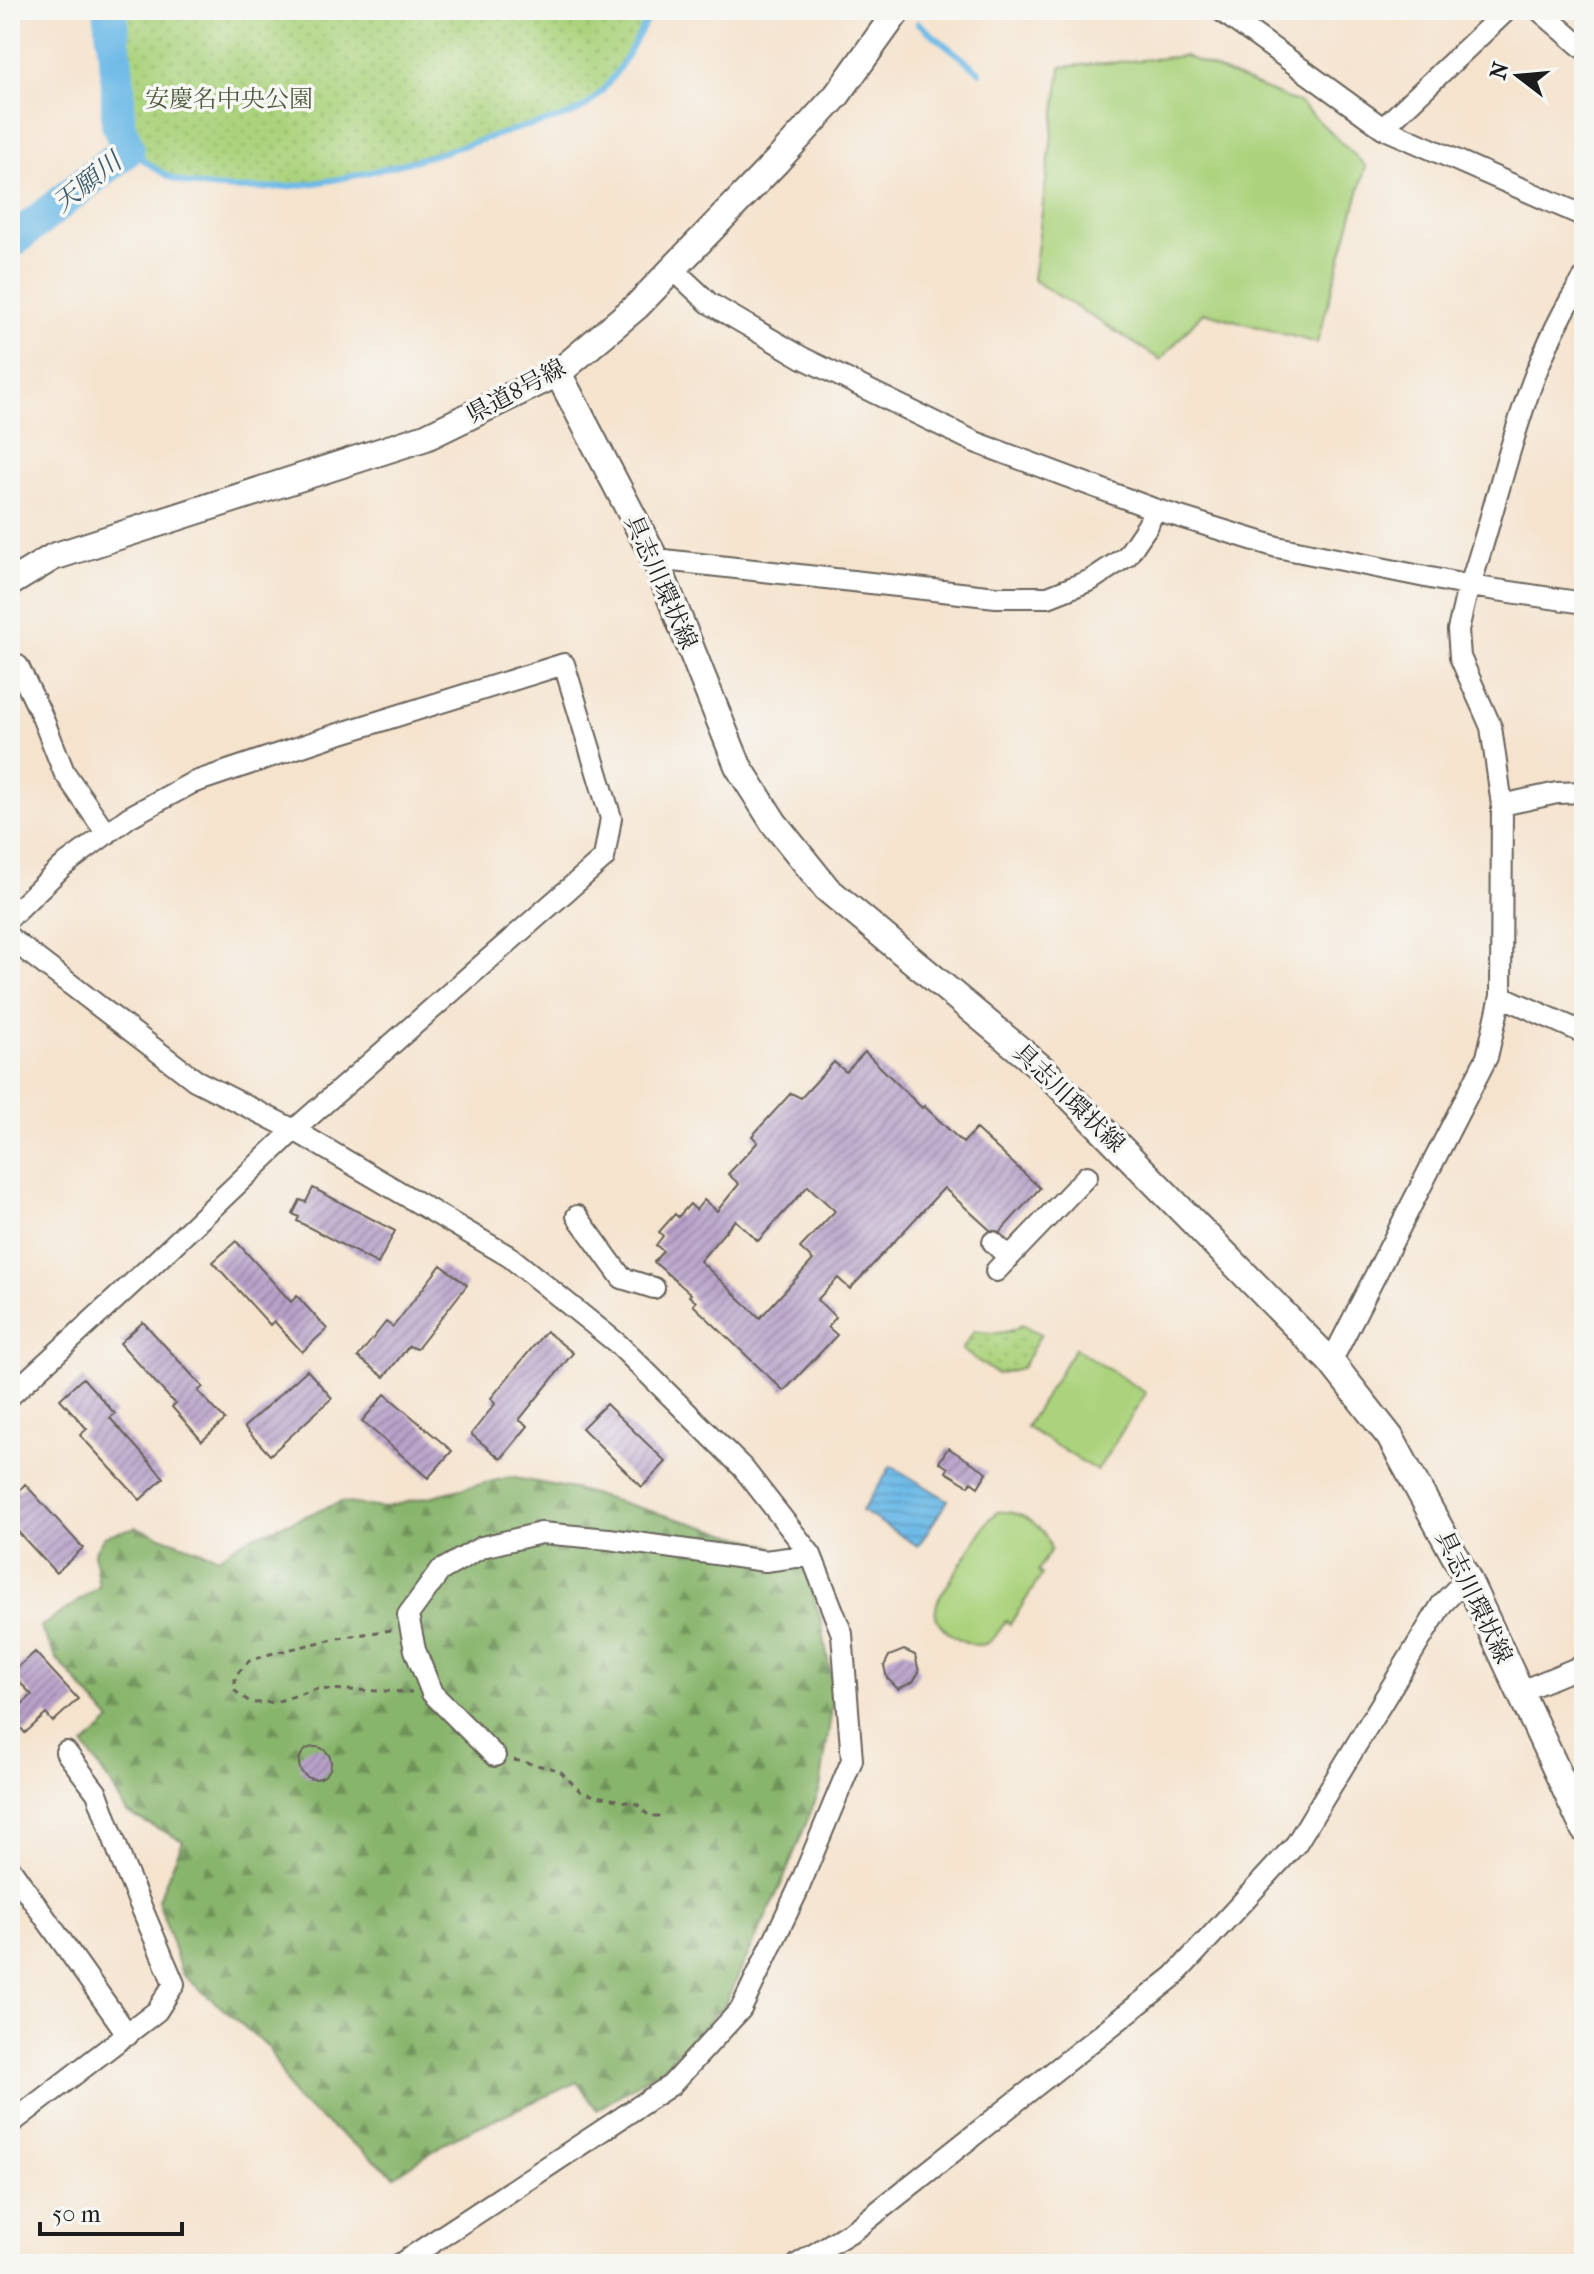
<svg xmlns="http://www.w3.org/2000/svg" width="1594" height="2274" font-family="'IM FELL French Canon','Noto Serif JP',serif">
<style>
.forest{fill:url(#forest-firs);stroke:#526844;stroke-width:2}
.park{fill:url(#park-dots);stroke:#64784c;stroke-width:2}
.pitch{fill:#abd37d;stroke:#64784c;stroke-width:2}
.water{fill:url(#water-rules);stroke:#446b82;stroke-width:2}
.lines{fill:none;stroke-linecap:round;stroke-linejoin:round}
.stream{stroke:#6dbae7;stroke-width:6}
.river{stroke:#6dbae7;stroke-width:34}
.building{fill:url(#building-hatch);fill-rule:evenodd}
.minor-casing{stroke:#68625a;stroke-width:24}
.major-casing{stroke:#68625a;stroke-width:30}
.path{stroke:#68625a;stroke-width:3;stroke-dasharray:6 6;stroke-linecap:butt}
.minor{stroke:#fff;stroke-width:20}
.major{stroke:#fff;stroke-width:26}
.labels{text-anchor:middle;stroke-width:7;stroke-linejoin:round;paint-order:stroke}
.park-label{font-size:24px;fill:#4e5c3e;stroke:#f6f6f2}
.street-label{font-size:24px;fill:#1c1c1c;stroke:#f6f6f2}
.water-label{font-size:26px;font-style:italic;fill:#3c5b6d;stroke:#f6f6f2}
</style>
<defs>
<pattern id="forest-firs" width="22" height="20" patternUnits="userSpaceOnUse" patternTransform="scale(2)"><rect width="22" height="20" fill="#88b56c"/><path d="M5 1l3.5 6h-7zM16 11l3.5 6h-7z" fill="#6e9258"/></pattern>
<pattern id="park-dots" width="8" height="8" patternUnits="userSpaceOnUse" patternTransform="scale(2)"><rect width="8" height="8" fill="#abd37d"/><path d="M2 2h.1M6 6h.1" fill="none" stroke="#93b56b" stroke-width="1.8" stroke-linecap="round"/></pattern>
<pattern id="water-rules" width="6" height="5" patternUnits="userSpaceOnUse" patternTransform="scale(2)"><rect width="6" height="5" fill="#6dbae7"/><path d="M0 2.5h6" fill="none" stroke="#5e9fc6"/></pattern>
<pattern id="building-hatch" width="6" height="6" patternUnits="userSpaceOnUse" patternTransform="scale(2)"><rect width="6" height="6" fill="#b8a1c9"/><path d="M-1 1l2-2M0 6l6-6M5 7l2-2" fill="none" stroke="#9582a2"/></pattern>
</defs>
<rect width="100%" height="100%" fill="#f6f6f2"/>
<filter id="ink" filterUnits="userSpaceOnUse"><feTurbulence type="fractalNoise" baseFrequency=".0125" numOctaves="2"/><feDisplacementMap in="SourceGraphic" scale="16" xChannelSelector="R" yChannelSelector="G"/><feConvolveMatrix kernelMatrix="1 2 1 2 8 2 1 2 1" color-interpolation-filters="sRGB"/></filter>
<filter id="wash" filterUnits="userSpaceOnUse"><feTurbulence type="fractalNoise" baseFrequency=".006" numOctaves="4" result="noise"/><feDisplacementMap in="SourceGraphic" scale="32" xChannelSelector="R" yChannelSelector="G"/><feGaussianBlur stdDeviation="1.8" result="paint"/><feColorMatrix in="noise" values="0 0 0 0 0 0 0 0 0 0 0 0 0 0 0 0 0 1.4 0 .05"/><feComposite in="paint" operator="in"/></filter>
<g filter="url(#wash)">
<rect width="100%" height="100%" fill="#f5e3ce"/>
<!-- forest -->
<path class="forest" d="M510,1477L578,1490L768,1545L805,1569L821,1620L834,1694L820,1789L784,1878L725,2004L664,2066L597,2110L577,2082L449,2140L395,2176L295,2099L268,2047L182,1974L158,1900L183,1841L127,1813L111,1784L84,1746L111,1721L56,1658L40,1627L99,1587L94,1553L104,1536L136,1527L218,1557L244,1540L341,1502L383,1508Z"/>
<!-- park -->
<path class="park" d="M109,10H653L610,80L589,104L566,117L533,123L361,174L262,189L222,188L182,183L128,149L118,124V84Z
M1022,1325L1041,1334L1022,1368L997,1374L962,1350L974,1331C991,1334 1009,1335 1022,1325Z"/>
<!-- pitch -->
<path class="pitch" d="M1185,56L1301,104L1366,166L1317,343L1203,312L1161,360L1033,280L1061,67Z
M1075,1348L1146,1393L1097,1471L1026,1427Z
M997,1512C1021,1510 1045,1525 1051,1549L1038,1571L1042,1575L1010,1624L1006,1621C1000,1629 995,1640 985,1644C972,1649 942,1632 937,1619C934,1613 936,1606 938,1600L988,1521Z"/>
<!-- water -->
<path class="water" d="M891,1466L948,1500L918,1546L862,1511Z"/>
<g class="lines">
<!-- stream -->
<path class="stream" d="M918,23L980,72
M128,149C145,160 166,179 185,183C289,205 414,161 513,130C538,122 566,121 587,105C616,83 634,41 653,10"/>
<!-- river -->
<path class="river" d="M10,243L128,149L118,124V84L110,10"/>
</g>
<g id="blocks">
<!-- building -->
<path class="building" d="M865,1052L922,1108L924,1106L963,1143L976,1129L1040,1188L1000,1232L990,1230L944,1188L850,1289L838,1278L817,1300L836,1317L828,1327L837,1335L784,1391L693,1305L696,1302L689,1296L691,1294L654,1262L663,1251L656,1245L663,1236L659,1232L675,1214L678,1217L690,1204L696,1210L704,1200L717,1211L739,1184L728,1174L758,1142L752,1136L791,1093L801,1098L834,1062L846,1072ZM808,1186L835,1211L800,1248L813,1260L760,1318L700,1261L735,1220L758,1241Z
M313,1188L395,1231L378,1264L297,1221L299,1217L293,1214L300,1200L306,1202Z
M236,1241L291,1302L297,1296L327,1329L302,1352L274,1321L270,1325L213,1262Z
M441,1265L467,1285L417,1349L409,1346L384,1377L358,1357L386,1322L393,1327Z
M143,1322L203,1387L198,1391L225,1420L202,1441L172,1407L175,1404L120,1343Z
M546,1331L573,1353L519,1420L528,1426L501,1459L471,1434L495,1404L491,1398Z
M307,1370L332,1398L270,1455L244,1427Z
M83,1378L115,1414L110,1418L164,1478L140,1500L80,1435L87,1429L60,1399Z
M385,1394L452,1451L428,1478L362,1421Z
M606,1404L666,1462L642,1487L582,1428Z
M948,1448L987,1472L978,1487L971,1482L969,1486L946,1472L948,1468L939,1462Z
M10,1481L19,1491L25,1484L83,1548L56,1573L10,1523Z
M904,1650L915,1655L919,1672L913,1682L898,1689L887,1678L884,1666L889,1656Z
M35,1652L78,1699L53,1722L46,1714L25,1733L10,1715L32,1695L11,1673Z
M299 1763a16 16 0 1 1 32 0a16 16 0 1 1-32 0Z"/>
</g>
</g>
<g filter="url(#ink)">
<use href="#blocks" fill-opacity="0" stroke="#68625a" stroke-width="2"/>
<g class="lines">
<!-- minor casing -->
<g class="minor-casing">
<path id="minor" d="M1220,10L1383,128L1584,216
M1539,10L1584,49
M1383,128L1507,10
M674,270L709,303L803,358L975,442L1154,509L1277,547L1470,586L1584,603
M655,559L996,597H1048L1091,580L1127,556L1148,525L1154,509
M10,662L18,666L41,714L64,772L107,834
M1502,805L1557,793L1584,792
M10,917L62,867L129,817L192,783L332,736L564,664L611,818L604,858L294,1130L149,1268L10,1396
M10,938L195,1080L294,1130L510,1257L618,1344L743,1468L811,1555L842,1634L852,1760L797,1892L741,2009L671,2085L400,2264
M1501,996L1584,1033
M577,1216L622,1278L654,1288
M993,1242L1009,1258
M996,1271L1087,1176
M1331,1362L1487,1057L1501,996L1502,805L1491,727L1460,657L1458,630L1465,600C1503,492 1520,374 1584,278
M1519,1692L1584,1665
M495,1756L432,1693L415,1650L408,1615L440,1571L482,1547L541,1533L609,1539L765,1561L811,1555
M10,1868L128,2035
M10,2124L157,2011L174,1984L123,1864L97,1793L66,1752
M798,2264L857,2228L1174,1976L1296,1844L1442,1604L1467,1578"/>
</g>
<!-- major casing -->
<g class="major-casing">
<path id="major" d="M558,373L655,559L738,766L774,823L827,889L1045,1071L1331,1362L1390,1437L1467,1578L1584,1829
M10,583L53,557L426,437L558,373L637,306L777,161L837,95L898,10"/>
</g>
<!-- path -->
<path class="path" d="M391,1630L338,1638L270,1654L249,1661L235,1676V1691L251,1703L275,1702L317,1689L412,1692
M514,1760L559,1770L582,1793L637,1804L649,1816H661"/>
<!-- minor -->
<use href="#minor" class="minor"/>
<!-- major -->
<use href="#major" class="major"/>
</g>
</g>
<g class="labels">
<!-- park labels -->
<g class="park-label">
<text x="229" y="107">安慶名中央公園</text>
</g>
<!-- street labels -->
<g class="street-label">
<text transform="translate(516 391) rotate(-28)" y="8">県道8号線</text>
<text transform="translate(661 582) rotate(66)" y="8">具志川環状線</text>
<text transform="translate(1069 1098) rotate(44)" y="8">具志川環状線</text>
<text transform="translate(1474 1597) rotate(64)" y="8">具志川環状線</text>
</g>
<!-- water labels -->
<g class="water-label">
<text transform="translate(87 182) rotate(-38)" y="9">天願川</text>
</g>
</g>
<!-- margin -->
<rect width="1594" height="2274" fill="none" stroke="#f6f6f2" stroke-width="40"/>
<!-- north arrow -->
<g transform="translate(1518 76) rotate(286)" stroke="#f6f6f2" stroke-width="6" paint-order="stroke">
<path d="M0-6L14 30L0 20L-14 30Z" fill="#1c1c1c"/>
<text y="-12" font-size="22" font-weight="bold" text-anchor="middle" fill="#1c1c1c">N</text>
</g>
<!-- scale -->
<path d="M40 2222v12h142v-12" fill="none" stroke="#1c1c1c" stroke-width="4"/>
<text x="52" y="2222" font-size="24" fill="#1c1c1c" stroke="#f6f6f2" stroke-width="6" paint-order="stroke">50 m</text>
</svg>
